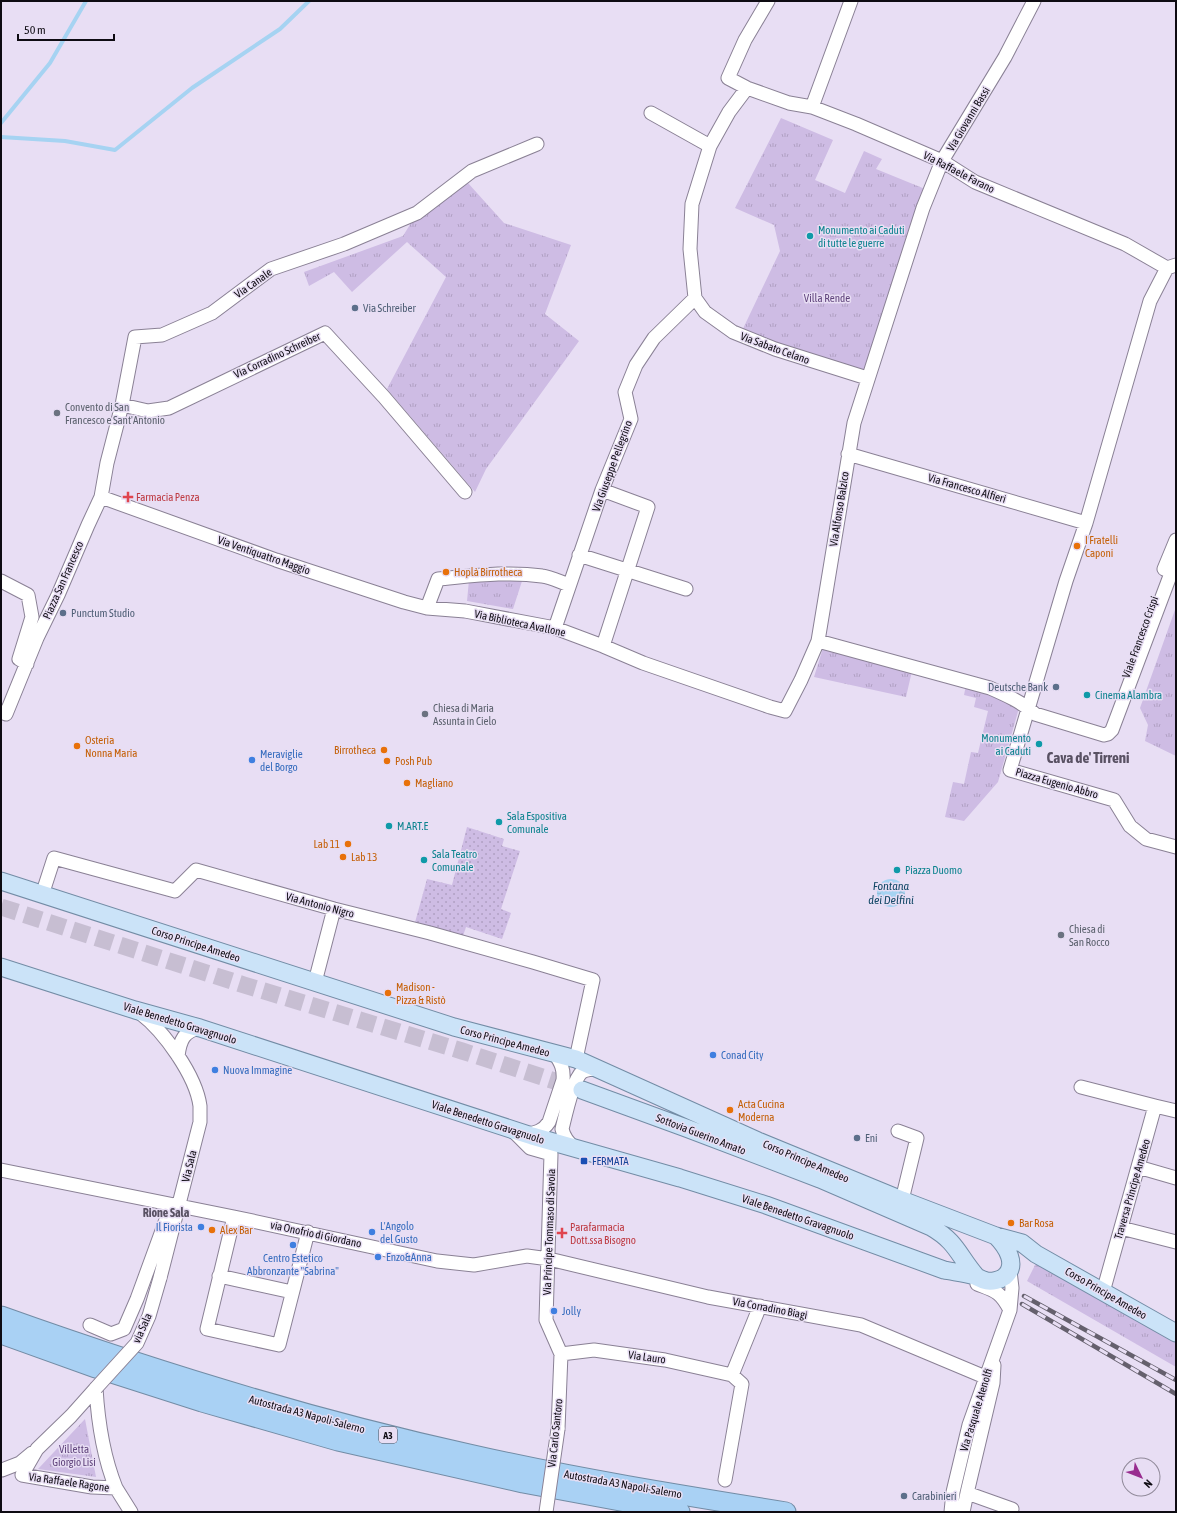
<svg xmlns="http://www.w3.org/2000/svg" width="1177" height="1513" font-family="'Asap Condensed',sans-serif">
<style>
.grass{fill:url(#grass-tufts)}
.garden{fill:url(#garden-dots)}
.water{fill:url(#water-ripples)}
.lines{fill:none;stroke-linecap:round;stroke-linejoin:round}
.stream{stroke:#a6d3f2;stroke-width:4}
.major-tunnel{stroke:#c7bed2;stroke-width:17;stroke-dasharray:17 8;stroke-linecap:butt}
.minor-casing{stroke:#8a8195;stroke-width:15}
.major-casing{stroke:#738ca5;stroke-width:19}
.highway-casing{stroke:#738ca5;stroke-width:21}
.minor{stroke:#fff;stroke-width:13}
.major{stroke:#cbe3f8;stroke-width:17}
.highway{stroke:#a9d1f4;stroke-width:19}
.rail-casing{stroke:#65606d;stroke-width:4.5}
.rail{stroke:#e8def4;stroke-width:3;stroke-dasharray:9;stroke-linecap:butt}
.minor-bridge-casing{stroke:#8a8195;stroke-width:15;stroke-linecap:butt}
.minor-bridge{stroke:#fff;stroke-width:13}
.culture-dot{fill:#0f9aa8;stroke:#e8def4;stroke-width:1.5}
.service-dot{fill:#5c6f8a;stroke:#e8def4;stroke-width:1.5}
.worship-dot{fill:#6b7280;stroke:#e8def4;stroke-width:1.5}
.health-dot{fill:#e0444e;stroke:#e8def4;stroke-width:1.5}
.food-dot{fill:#e8710a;stroke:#e8def4;stroke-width:1.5}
.shop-dot{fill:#3f7fe0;stroke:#e8def4;stroke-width:1.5}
.transit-dot{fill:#1a4fb4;stroke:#e8def4;stroke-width:1.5}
.labels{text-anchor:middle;stroke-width:3;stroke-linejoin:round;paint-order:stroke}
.shield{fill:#e8def4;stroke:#4f4a56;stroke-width:1}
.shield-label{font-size:10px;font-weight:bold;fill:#0e0b12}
.street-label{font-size:11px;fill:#0e0b12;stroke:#e8def4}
.culture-label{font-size:11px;fill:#0d838f;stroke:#e8def4;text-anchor:start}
.park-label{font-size:11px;fill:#60447c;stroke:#e8def4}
.service-label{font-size:11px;fill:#4e5e75;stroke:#e8def4;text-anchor:start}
.worship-label{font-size:11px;fill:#5b616d;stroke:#e8def4;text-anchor:start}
.health-label{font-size:11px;fill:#be3a42;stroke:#e8def4;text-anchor:start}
.food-label{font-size:11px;fill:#c56008;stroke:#e8def4;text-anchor:start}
.shop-label{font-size:11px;fill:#366cbe;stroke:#e8def4;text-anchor:start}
.transit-label{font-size:11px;fill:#164399;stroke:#e8def4;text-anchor:start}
.water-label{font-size:12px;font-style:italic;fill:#134867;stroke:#e8def4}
.neighbourhood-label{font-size:12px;font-weight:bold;fill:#595163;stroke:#e8def4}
.district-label{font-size:15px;font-weight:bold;fill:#595163;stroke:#e8def4}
</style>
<defs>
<pattern id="grass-tufts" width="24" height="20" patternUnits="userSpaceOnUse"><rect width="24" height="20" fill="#cebce4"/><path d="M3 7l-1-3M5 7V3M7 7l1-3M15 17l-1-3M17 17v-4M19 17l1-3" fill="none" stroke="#b0a0c3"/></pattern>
<pattern id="garden-dots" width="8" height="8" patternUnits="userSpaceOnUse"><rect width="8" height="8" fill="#cebce4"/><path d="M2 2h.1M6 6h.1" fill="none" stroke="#b0a0c3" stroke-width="1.8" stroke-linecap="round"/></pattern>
<pattern id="water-ripples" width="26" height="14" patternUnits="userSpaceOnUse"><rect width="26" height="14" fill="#a6d3f2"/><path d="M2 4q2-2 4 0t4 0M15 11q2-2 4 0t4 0" fill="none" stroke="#8eb4ce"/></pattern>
</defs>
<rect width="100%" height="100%" fill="#e8def4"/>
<!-- grass -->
<path class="grass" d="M781,118L833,140L815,180L845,193L864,151L882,159L876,169L930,191L867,378L740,335L780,251L774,225L735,208Z
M468,183L504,223L571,245L545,314L579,341L486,469L475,492L387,389L446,277L407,242L352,292L334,272L309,286L304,272L403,236L417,213Z
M523,578L513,609L467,601L469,580Z
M1176,607V756L1145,741L1148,725L1140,708Z
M823,648L912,671L906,697L814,677Z
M966,685L990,694L1019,708L998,782L964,821L945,817L953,782L964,784L971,752L978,753L988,711L974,707L976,698L964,695Z
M1036,1263L1176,1338V1367L1027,1281Z
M85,1419L96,1477L38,1469Z"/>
<!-- garden -->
<path class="garden" d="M467,827L504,839L502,846L520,851L501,909L511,913L502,939L466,927L463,936L414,926L427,879L452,885Z"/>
<!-- water -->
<path class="water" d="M877 893a14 14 0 1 1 28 0a14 14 0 1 1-28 0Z"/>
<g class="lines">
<!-- stream -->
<path class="stream" d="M1,123L50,63L86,1
M1,137L65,141L115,150L192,88L280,29L309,1"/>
<!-- major-tunnel -->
<path class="major-tunnel" d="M1,907L244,985L462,1051L576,1088"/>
<!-- minor casing -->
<g class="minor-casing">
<path id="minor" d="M768,1L745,40L728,78L747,88L789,103L812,107L856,124L942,161L975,182L1125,244L1167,268
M812,107L851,1
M651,113L710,146
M1176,265L1167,268L1150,301L1086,523L1066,581L1010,770L1114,800L1130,826L1146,839L1176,847
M695,298L690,249L692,204L710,146L729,112L747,88
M695,298L705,312L733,332L775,349L867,378
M122,405L148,411L169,408L325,333L384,397L465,492
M848,454L1086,523
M602,490L648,507L603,646
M101,497L276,560L404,602L427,608L465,611L555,628L603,646L643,663L770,707L785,711L801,680L818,641L854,423L923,208L942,161L1005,57L1034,1
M579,555L686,589
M1164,569L1176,540
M1,581L28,595L32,617L19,659L27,664
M427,608L438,579C472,576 508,571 542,576C551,577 560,582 569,585
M555,628L602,490L631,419L625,392L636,365L654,338L695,298
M818,641L990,688C1006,695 1022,702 1035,714L1104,735L1108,734L1112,730L1176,560
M1,712L6,714L37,638L58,595L88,525L101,497L107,463L122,405L135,337L162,335L212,313L271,269L344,244L417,213L472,171L537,144
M42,895L54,858L175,891L196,870L334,909L430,933L533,962L593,980L576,1059
M315,982L334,909
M140,1013C164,1031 196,1076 200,1106C200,1111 200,1117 200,1122L160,1278
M178,1056C180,1040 184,1031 200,1028
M1081,1087L1155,1106
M513,1131L530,1148L551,1154L546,1320L561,1354L558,1429
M898,1131L917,1138L902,1200
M526,1134C536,1133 543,1131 549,1122L563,1080C564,1069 561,1063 555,1054
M575,1148C568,1143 564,1138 562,1129C565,1117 573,1079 582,1072C587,1069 593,1069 598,1069
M1138,1167L1176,1178
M1,1170L234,1217L437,1261L474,1265L527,1256L549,1259L708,1297L861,1325L985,1377
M234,1217L207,1329L279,1345L308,1232
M1121,1228L1176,1242
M219,1276L292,1292
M977,1284C995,1291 1000,1291 1010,1310
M1103,1292L1155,1106L1176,1111
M90,1325L111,1334L124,1329L137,1299L167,1217L179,1206
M561,1354L594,1350L665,1360L732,1375L760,1306
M994,1365L993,1383L967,1493L1012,1509
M96,1388C98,1422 103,1456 116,1488L92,1487L22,1475L37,1449L71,1416Z
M2,1470L20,1463L32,1453
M725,1480L742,1384L732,1375
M116,1488L131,1512
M951,1512L953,1492L969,1425L1010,1310L1012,1288L1010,1271
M963,1512L967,1493"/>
</g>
<!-- major casing -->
<g class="major-casing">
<path id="major" d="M1,881L454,1027L576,1059L758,1141L902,1200L996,1236L1022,1243L1036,1254L1176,1333
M1,967L135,1010L200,1028L532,1136L680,1178L766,1205L944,1270C954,1272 965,1273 975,1276C979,1278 982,1280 987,1281C992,1282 1000,1280 1004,1277C1019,1265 1006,1246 996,1236
M582,1090L686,1128L820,1179L931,1227C957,1242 958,1255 976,1276"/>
</g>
<!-- highway casing -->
<g class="highway-casing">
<path id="highway" d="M1,1316C155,1371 310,1419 469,1454C574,1478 680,1495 786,1512
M1,1334L96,1368L202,1402L338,1441L523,1483L680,1512"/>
</g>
<!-- minor -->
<use href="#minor" class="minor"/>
<!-- major -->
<use href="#major" class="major"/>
<!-- highway -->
<use href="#highway" class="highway"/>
<!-- rail casing -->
<g class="rail-casing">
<path id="rail" d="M1024,1296L1176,1380
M1022,1304L1176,1394"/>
</g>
<!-- rail -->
<use href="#rail" class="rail"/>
<!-- minor-bridge casing -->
<g class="minor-bridge-casing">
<path id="minor-bridge" d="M96,1388L137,1343L149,1316L160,1278
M546,1512L558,1429"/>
</g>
<!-- minor-bridge -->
<use href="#minor-bridge" class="minor-bridge"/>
</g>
<!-- markers -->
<g class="culture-dot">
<circle cx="810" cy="236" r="4"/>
<circle cx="1087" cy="695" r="4"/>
<circle cx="1039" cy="744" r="4"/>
<circle cx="499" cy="822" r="4"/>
<circle cx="389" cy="826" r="4"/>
<circle cx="424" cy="860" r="4"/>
<circle cx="897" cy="870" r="4"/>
</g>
<g class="service-dot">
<circle cx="355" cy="308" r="4"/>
<circle cx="63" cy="613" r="4"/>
<circle cx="1056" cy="687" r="4"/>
<circle cx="857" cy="1138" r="4"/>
<circle cx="904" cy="1496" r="4"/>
</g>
<g class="worship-dot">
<circle cx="57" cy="413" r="4"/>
<circle cx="425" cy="714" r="4"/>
<circle cx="1061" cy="935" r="4"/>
</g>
<g class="health-dot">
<path d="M126 491h4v4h4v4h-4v4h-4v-4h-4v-4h4z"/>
<path d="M560 1227h4v4h4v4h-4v4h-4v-4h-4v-4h4z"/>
</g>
<g class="food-dot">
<circle cx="1077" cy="546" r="4"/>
<circle cx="446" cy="572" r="4"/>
<circle cx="77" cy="746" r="4"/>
<circle cx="384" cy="750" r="4"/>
<circle cx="387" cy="761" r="4"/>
<circle cx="407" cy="783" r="4"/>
<circle cx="348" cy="844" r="4"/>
<circle cx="343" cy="857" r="4"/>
<circle cx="388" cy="993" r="4"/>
<circle cx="730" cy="1110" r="4"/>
<circle cx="1011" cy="1223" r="4"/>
<circle cx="212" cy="1230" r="4"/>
</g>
<g class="shop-dot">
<circle cx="252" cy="760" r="4"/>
<circle cx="713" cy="1055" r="4"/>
<circle cx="215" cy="1070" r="4"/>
<circle cx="201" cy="1227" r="4"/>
<circle cx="372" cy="1232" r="4"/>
<circle cx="293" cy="1245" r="4"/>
<circle cx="378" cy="1257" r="4"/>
<circle cx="554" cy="1311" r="4"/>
</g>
<rect class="transit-dot" x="580" y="1157" width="8" height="8" rx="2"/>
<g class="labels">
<!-- shield labels -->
<rect class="shield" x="379" y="1427" width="18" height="16" rx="3"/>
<g class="shield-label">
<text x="388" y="1439">A3</text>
</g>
<!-- street labels -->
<g class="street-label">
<text transform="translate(968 119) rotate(-59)" y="4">Via Giovanni Bassi</text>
<text transform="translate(959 172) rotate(27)" y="4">Via Raffaele Farano</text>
<text transform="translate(253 283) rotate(-35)" y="4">Via Canale</text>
<text transform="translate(775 348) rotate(20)" y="4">Via Sabato Celano</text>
<text transform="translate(277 355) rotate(-25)" y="4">Via Corradino Schreiber</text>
<text transform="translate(612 466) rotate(-70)" y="4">Via Giuseppe Pellegrino</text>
<text transform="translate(967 488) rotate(16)" y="4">Via Francesco Alfieri</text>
<text transform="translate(839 509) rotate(-81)" y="4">Via Alfonso Balzico</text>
<text transform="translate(264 555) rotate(19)" y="4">Via Ventiquattro Maggio</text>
<text transform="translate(63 580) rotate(-66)" y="4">Piazza San Francesco</text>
<text transform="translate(520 623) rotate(12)" y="4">Via Biblioteca Avallone</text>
<text transform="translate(1140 637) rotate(-70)" y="4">Viale Francesco Crispi</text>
<text transform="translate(1057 783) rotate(16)" y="4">Piazza Eugenio Abbro</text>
<text transform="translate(320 905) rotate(15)" y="4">Via Antonio Nigro</text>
<text transform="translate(196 944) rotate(18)" y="4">Corso Principe Amedeo</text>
<text transform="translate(180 1023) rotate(17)" y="4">Viale Benedetto Gravagnuolo</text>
<text transform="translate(505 1041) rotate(15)" y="4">Corso Principe Amedeo</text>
<text transform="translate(488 1122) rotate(18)" y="4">Viale Benedetto Gravagnuolo</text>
<text transform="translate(701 1134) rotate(21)" y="4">Sottovia Guerino Amato</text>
<text transform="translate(806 1161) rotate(23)" y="4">Corso Principe Amedeo</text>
<text transform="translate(189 1166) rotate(-76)" y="4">Via Sala</text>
<text transform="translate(1132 1189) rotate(-74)" y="4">Traversa Principe Amedeo</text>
<text transform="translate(798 1217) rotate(19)" y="4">Viale Benedetto Gravagnuolo</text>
<text transform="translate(549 1232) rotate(-88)" y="4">Via Principe Tommaso di Savoia</text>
<text transform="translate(316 1234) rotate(12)" y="4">via Onofrio di Giordano</text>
<text transform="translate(1106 1293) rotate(30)" y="4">Corso Principe Amedeo</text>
<text transform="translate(770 1308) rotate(11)" y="4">Via Corradino Biagi</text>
<text transform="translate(142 1328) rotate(-66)" y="4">via Sala</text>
<text transform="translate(647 1357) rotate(8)" y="4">Via Lauro</text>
<text transform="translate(976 1410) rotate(-73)" y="4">Via Pasquale Atenolfi</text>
<text transform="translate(307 1414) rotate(15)" y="4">Autostrada A3 Napoli-Salerno</text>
<text transform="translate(555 1433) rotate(-84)" y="4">Via Carlo Santoro</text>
<text transform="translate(69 1482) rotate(8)" y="4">Via Raffaele Ragone</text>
<text transform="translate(623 1484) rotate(10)" y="4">Autostrada A3 Napoli-Salerno</text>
</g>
<!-- culture labels -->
<g class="culture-label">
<text x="818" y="234">Monumento ai Caduti<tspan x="818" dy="13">di tutte le guerre</tspan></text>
<text x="1095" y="699">Cinema Alambra</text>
<text x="1031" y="742" text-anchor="end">Monumento<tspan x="1031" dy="13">ai Caduti</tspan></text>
<text x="507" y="820">Sala Espositiva<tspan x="507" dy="13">Comunale</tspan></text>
<text x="397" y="830">M.ART.E</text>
<text x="432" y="858">Sala Teatro<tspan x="432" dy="13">Comunale</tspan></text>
<text x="905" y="874">Piazza Duomo</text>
</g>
<!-- park labels -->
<g class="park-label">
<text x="827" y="302">Villa Rende</text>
<text x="74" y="1453">Villetta<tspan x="74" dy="13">Giorgio Lisi</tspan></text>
</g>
<!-- service labels -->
<g class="service-label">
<text x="363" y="312">Via Schreiber</text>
<text x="71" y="617">Punctum Studio</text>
<text x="1048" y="691" text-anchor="end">Deutsche Bank</text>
<text x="865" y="1142">Eni</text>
<text x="912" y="1500">Carabinieri</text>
</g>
<!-- worship labels -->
<g class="worship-label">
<text x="65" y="411">Convento di San<tspan x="65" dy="13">Francesco e Sant'Antonio</tspan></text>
<text x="433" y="712">Chiesa di Maria<tspan x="433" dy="13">Assunta in Cielo</tspan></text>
<text x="1069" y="933">Chiesa di<tspan x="1069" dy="13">San Rocco</tspan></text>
</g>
<!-- health labels -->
<g class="health-label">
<text x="136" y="501">Farmacia Penza</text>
<text x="570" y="1231">Parafarmacia<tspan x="570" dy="13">Dott.ssa Bisogno</tspan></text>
</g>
<!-- food labels -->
<g class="food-label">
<text x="1085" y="544">I Fratelli<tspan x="1085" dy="13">Caponi</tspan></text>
<text x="454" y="576">Hoplà Birrotheca</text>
<text x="85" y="744">Osteria<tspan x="85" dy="13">Nonna Maria</tspan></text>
<text x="376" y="754" text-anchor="end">Birrotheca</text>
<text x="395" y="765">Posh Pub</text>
<text x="415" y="787">Magliano</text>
<text x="340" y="848" text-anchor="end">Lab 11</text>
<text x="351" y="861">Lab 13</text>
<text x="396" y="991">Madison -<tspan x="396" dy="13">Pizza &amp; Ristò</tspan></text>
<text x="738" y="1108">Acta Cucina<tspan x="738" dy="13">Moderna</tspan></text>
<text x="1019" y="1227">Bar Rosa</text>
<text x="220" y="1234">Alex Bar</text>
</g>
<!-- shop labels -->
<g class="shop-label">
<text x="260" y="758">Meraviglie<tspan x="260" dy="13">del Borgo</tspan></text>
<text x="721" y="1059">Conad City</text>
<text x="223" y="1074">Nuova Immagine</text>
<text x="380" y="1230">L'Angolo<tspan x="380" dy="13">del Gusto</tspan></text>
<text x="193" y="1231" text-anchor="end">Il Fiorista</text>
<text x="386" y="1261">Enzo&amp;Anna</text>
<text x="293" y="1262" text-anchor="middle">Centro Estetico<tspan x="293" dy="13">Abbronzante "Sabrina"</tspan></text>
<text x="562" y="1315">Jolly</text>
</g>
<!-- transit labels -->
<g class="transit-label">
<text x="592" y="1165">FERMATA</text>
</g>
<!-- water labels -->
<g class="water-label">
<text x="891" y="890">Fontana<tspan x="891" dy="14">dei Delfini</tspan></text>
</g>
<!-- neighbourhood labels -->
<g class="neighbourhood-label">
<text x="166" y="1217">Rione Sala</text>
</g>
<!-- district labels -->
<g class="district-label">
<text x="1088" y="763">Cava de' Tirreni</text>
</g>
</g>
<!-- border -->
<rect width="1177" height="1513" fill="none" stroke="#0e0b12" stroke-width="4"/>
<!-- north arrow -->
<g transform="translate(1141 1477) rotate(133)"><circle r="19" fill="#e8def4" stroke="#918a9a"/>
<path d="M0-3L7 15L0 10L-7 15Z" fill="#982d8f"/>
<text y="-6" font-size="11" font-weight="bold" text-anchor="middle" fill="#0e0b12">N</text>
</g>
<!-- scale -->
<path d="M18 34v6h96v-6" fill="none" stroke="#0e0b12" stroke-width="2"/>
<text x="24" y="34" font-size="12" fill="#0e0b12" stroke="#e8def4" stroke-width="3" paint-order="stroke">50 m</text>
</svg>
